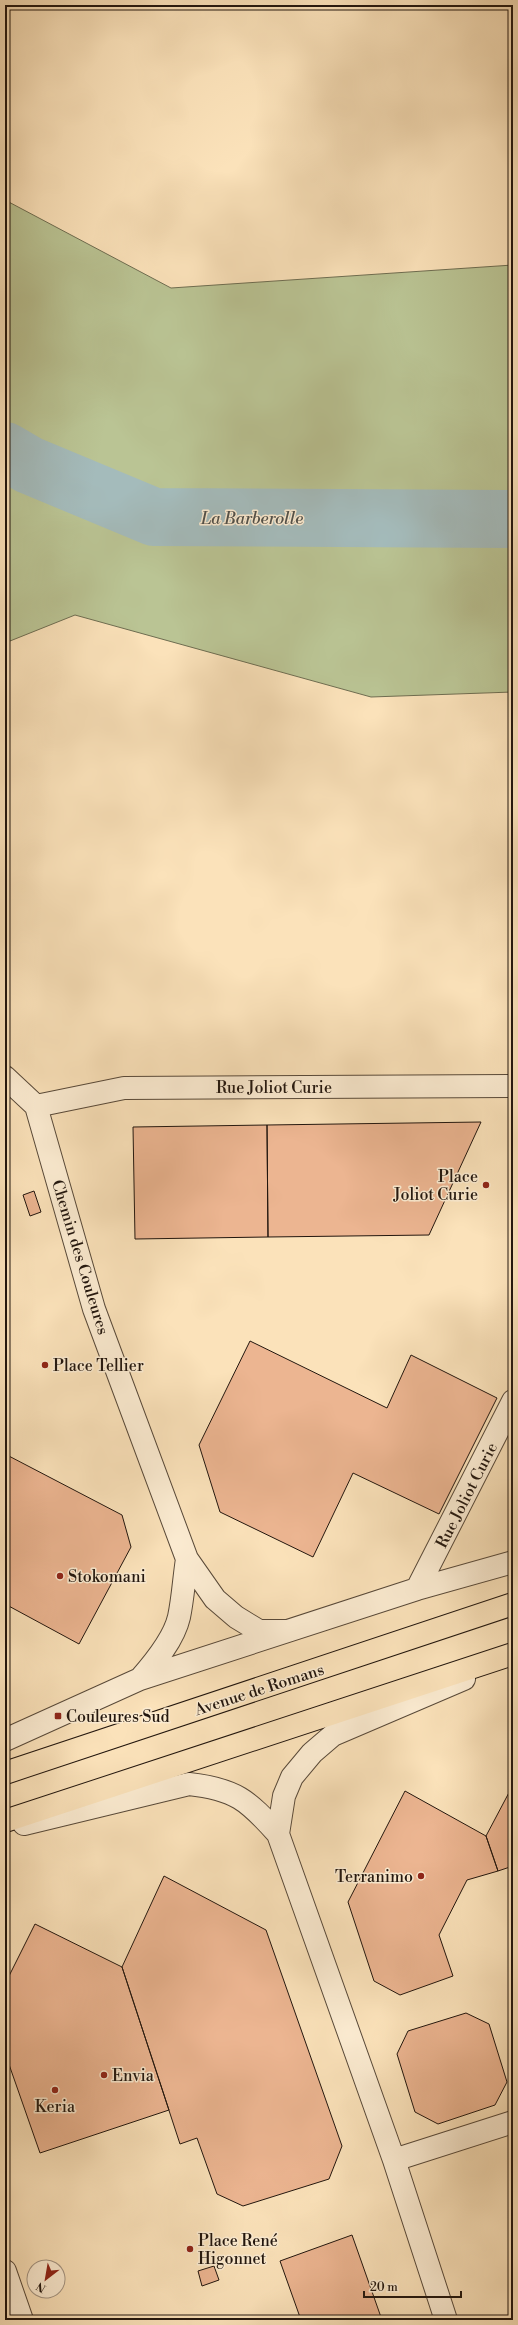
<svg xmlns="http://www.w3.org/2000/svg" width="518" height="2325" font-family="'Libre Bodoni',serif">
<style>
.green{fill:#bac494;stroke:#6e6d51}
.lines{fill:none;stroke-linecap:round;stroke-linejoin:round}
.river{stroke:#a4bbbb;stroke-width:58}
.building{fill:#ecb591;stroke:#22160e}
.street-casing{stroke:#584939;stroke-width:24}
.primary-casing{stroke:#22160e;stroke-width:24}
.street{stroke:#fcecd2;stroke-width:22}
.primary{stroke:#fbe2ba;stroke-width:22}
.poi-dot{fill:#8f2418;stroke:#fcecd2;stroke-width:1.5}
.labels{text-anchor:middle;stroke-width:3;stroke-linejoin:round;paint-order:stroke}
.street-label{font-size:16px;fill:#22160e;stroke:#fcecd2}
.poi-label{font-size:16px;fill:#22160e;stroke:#fcecd2;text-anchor:start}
.water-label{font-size:17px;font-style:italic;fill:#50504b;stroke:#fcecd2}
</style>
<rect width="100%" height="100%" fill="#fbe2ba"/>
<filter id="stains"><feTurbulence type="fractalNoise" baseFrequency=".005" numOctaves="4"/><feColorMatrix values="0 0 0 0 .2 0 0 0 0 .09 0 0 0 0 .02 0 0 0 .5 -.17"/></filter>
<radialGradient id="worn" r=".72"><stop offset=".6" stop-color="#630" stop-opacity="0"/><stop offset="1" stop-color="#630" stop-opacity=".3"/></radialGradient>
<!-- green -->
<path class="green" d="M5,200L171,288L513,265V692L371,697L75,615L5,643Z"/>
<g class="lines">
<!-- river -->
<path class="river" d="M5,451L29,465L154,517L513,519"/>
</g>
<!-- building -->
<path class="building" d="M481,1122L429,1235L268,1237L267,1125Z
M267,1125L268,1237L135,1239L133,1127Z
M34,1191L41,1212L30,1216L23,1195Z
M250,1341L387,1408L411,1355L497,1398L439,1514L353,1473L313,1557L220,1512L199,1445Z
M5,1454L122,1515L131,1547L79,1644L5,1604Z
M513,1785V1866L498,1871L486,1836Z
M405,1791L486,1836L498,1871L467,1880L439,1935L453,1976L400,1995L374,1981L348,1902Z
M164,1876L266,1930L342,2146L329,2179L243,2206L217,2194L197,2138L180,2144L122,1967Z
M35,1924L122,1967L169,2110L40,2153L5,2053V1984Z
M466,2013L489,2024L507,2082L495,2105L438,2124L415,2112L397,2054L408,2031Z
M352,2235L382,2320H301L280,2261Z
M214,2266L219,2280L202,2286L198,2271Z"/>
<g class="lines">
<!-- street casing -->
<g class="street-casing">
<path id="street" d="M5,1077L36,1106L94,1309L187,1559L215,1599L236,1617L259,1631H286
M36,1106L124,1088L513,1086
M417,1589L513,1401
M140,1679C155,1662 174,1639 179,1617C183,1598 184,1578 187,1559
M5,1740L140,1679L417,1589L513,1562
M24,1824L189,1784C235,1789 248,1800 278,1834L394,2160L446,2320
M278,1834L284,1796L292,1777L312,1753L333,1735L464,1679
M394,2160L513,2122
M5,2271L22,2320"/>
</g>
<!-- primary casing -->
<g class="primary-casing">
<path id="primary" d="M5,1773L513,1604
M5,1821L513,1654"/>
</g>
<!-- street -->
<use href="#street" class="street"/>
<!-- primary -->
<use href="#primary" class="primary"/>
</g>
<!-- markers -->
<g class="poi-dot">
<circle cx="486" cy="1185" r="4"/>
<circle cx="45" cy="1365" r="4"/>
<circle cx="60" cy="1576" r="4"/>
<rect x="54" y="1712" width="8" height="8" rx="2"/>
<circle cx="421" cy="1876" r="4"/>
<circle cx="104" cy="2075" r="4"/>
<circle cx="55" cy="2090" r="4"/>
<circle cx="190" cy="2249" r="4"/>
</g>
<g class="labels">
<!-- street labels -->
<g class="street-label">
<text x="274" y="1093">Rue Joliot Curie</text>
<text transform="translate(81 1257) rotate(73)" y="6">Chemin des Couleures</text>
<text transform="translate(466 1495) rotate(-63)" y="6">Rue Joliot Curie</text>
<text transform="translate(259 1689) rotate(-18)" y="6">Avenue de Romans</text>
</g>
<!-- poi labels -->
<g class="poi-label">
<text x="478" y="1182" text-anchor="end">Place<tspan x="478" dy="18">Joliot Curie</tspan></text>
<text x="53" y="1371">Place Tellier</text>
<text x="68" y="1582">Stokomani</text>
<text x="66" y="1722">Couleures Sud</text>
<text x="413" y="1882" text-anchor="end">Terranimo</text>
<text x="112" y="2081">Envia</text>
<text x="55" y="2112" text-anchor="middle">Keria</text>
<text x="198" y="2246">Place René<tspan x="198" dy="18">Higonnet</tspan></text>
</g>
<!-- water labels -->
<g class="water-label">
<text x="252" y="524">La Barberolle</text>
</g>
</g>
<!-- margin -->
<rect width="518" height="2325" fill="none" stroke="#fbe2ba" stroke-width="20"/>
<rect x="6" y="6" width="506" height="2313" fill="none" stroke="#22160e" stroke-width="2"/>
<rect x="10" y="10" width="498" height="2305" fill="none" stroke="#22160e"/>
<!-- north arrow -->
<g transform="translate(46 2279) rotate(211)"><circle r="19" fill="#fcecd2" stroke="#a59684"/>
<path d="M0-3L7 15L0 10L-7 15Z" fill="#8f2418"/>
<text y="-6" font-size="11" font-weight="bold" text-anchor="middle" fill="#22160e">N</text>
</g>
<!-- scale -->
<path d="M364 2291v6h97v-6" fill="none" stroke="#22160e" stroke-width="2"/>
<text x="370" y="2291" font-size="12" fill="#22160e" stroke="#fcecd2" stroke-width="3" paint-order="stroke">20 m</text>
<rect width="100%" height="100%" filter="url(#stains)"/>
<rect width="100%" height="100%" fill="url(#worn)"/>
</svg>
